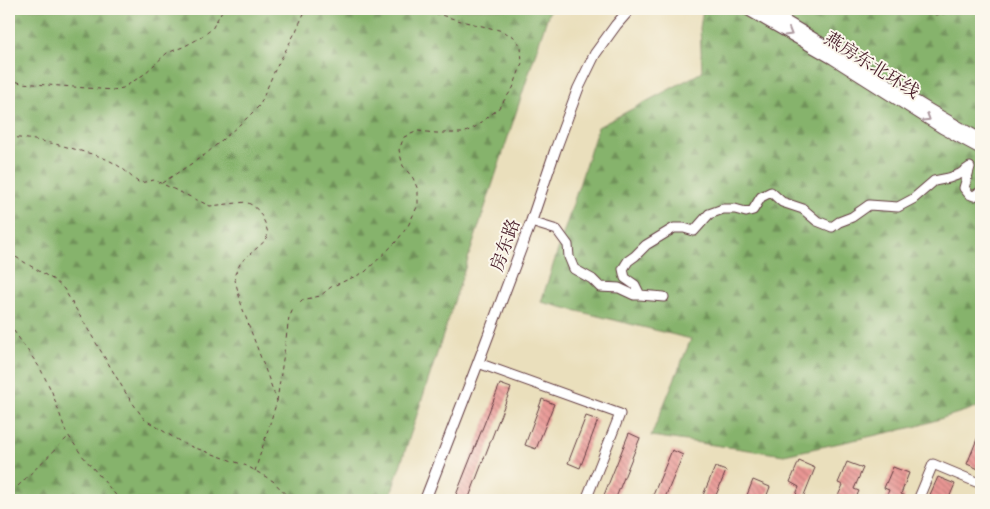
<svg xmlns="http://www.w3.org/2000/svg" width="990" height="509" font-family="'Libre Bodoni','Noto Serif SC',serif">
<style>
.forest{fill:url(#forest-firs);stroke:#68694c}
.building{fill:url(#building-back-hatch)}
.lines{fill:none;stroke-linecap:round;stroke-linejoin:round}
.minor-casing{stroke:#623c41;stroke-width:11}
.major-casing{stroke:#623c41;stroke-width:12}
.path{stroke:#623c41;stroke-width:1;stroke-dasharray:4 4;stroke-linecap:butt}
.minor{stroke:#fff;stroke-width:9}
.major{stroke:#fff;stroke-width:10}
.oneway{stroke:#ae9aa0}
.labels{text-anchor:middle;stroke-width:4;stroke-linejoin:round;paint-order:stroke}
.street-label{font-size:18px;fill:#4a1f2b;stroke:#fbf7ec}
</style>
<defs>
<pattern id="forest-firs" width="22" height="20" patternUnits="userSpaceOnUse" patternTransform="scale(1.25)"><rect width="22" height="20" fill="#86b36c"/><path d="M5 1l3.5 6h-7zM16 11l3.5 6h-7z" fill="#709159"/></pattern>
<pattern id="building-back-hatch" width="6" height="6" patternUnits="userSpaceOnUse" patternTransform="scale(1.25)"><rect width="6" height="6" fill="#e99794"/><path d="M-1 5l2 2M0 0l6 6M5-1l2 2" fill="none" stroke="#bf7b79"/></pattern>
</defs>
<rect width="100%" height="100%" fill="#fbf7ec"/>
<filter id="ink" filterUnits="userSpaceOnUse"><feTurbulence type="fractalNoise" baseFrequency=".02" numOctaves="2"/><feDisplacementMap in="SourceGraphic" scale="10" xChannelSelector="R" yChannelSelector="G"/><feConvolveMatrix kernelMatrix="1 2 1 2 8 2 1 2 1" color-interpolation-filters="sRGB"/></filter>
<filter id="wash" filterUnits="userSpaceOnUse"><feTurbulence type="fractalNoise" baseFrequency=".0096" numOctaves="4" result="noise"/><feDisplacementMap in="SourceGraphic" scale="20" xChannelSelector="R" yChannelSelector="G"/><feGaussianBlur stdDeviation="1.12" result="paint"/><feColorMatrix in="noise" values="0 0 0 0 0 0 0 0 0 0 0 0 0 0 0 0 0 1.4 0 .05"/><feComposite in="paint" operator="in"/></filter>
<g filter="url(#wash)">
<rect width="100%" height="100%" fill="#eadfbc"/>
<!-- forest -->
<path class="forest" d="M9,9H550L389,500H9Z
M703,9H981V406L914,427L784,455L651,436L691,339L541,302L598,127L702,72L700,28Z"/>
<g id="blocks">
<!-- building -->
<path class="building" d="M500,384L511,388L468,500H454Z
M542,399L554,404L536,449L525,445Z
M586,416L598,420L580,468L568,463Z
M981,429V470L967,464Z
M629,433L640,438L615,500H602Z
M672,450L683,455L664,500H651Z
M799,461L815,468L802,500H794L799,487L790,482Z
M847,462L863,468L854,489L859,491L855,500H836L843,485L838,483Z
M715,467L726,471L714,500H701Z
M893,467L909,473L901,494L905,496L903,500H885L889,490L884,488Z
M938,477L955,484L948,500H932L928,499Z
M753,480L770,487L765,500H745Z"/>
</g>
</g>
<g filter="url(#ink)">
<use href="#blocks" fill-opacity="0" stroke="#623c41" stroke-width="1"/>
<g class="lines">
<!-- minor casing -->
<g class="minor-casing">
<path id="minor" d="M531,222L557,230L568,245L569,257L574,269L592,279L600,287L619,288L634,295H640
M664,297L640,295L635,285L625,278L623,269L628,261L635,256L646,245L674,228H684L694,231L709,214L723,209H735L746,212L753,210L761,197L771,192L782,202L803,209L817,221L832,227L839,222L852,217L869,205L898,207L913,199L934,181L949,178L960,174L970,167L964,188L969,194L974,196L981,191
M478,363L620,414L586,500
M918,500L933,464L981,484"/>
</g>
<!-- major casing -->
<g class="major-casing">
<path id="major" d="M746,9L833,59L942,128L981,149
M765,9C838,51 907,99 981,139
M425,500L478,363L531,222L555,151L578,89L595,54L616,25L630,9"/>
</g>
<!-- path -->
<path class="path" d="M833,9L853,10L858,9
M932,9L931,11L934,15L944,14L950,9
M791,14L813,9
M9,79L21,83L113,90L123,88L143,75L167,53L183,47L200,38L212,29L223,9
M9,137C35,139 59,144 84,152C97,155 109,159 120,167C128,172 131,178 140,183L154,180L210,206L246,202L252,205L259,211L265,223L268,233L266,240L241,262L234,276L242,307L277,401L255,471
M162,183L206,154L247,118L260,105L274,72L296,31L306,9
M9,253L54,280L64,289L127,395L144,419L184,444L247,466L273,481L291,500
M9,324L40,368L52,392L66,432L81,454L120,500
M277,401L289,318L293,309L302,300L320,296L331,287L365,272L396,242L408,226L418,205V190L413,178L403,166L399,150L404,137L418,131L436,133H464L477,126L498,109L513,88L522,63L521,46L513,36L499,30L461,21L421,9
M18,486L68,437"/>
<!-- minor -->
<use href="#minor" class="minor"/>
<!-- major -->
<use href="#major" class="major"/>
</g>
<!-- one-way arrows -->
<defs><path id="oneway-chevron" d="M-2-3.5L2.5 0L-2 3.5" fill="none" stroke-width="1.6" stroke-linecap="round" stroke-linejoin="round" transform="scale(1.25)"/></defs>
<g class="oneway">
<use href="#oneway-chevron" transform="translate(789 33) rotate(30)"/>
<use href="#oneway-chevron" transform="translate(927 118) rotate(32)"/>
</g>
</g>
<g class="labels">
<!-- street labels -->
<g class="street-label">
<text transform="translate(872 65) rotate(32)" y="6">燕房东北环线</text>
<text transform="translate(505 245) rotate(-70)" y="6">房东路</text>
</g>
</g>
<!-- margin -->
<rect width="990" height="509" fill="none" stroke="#fbf7ec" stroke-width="30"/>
</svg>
